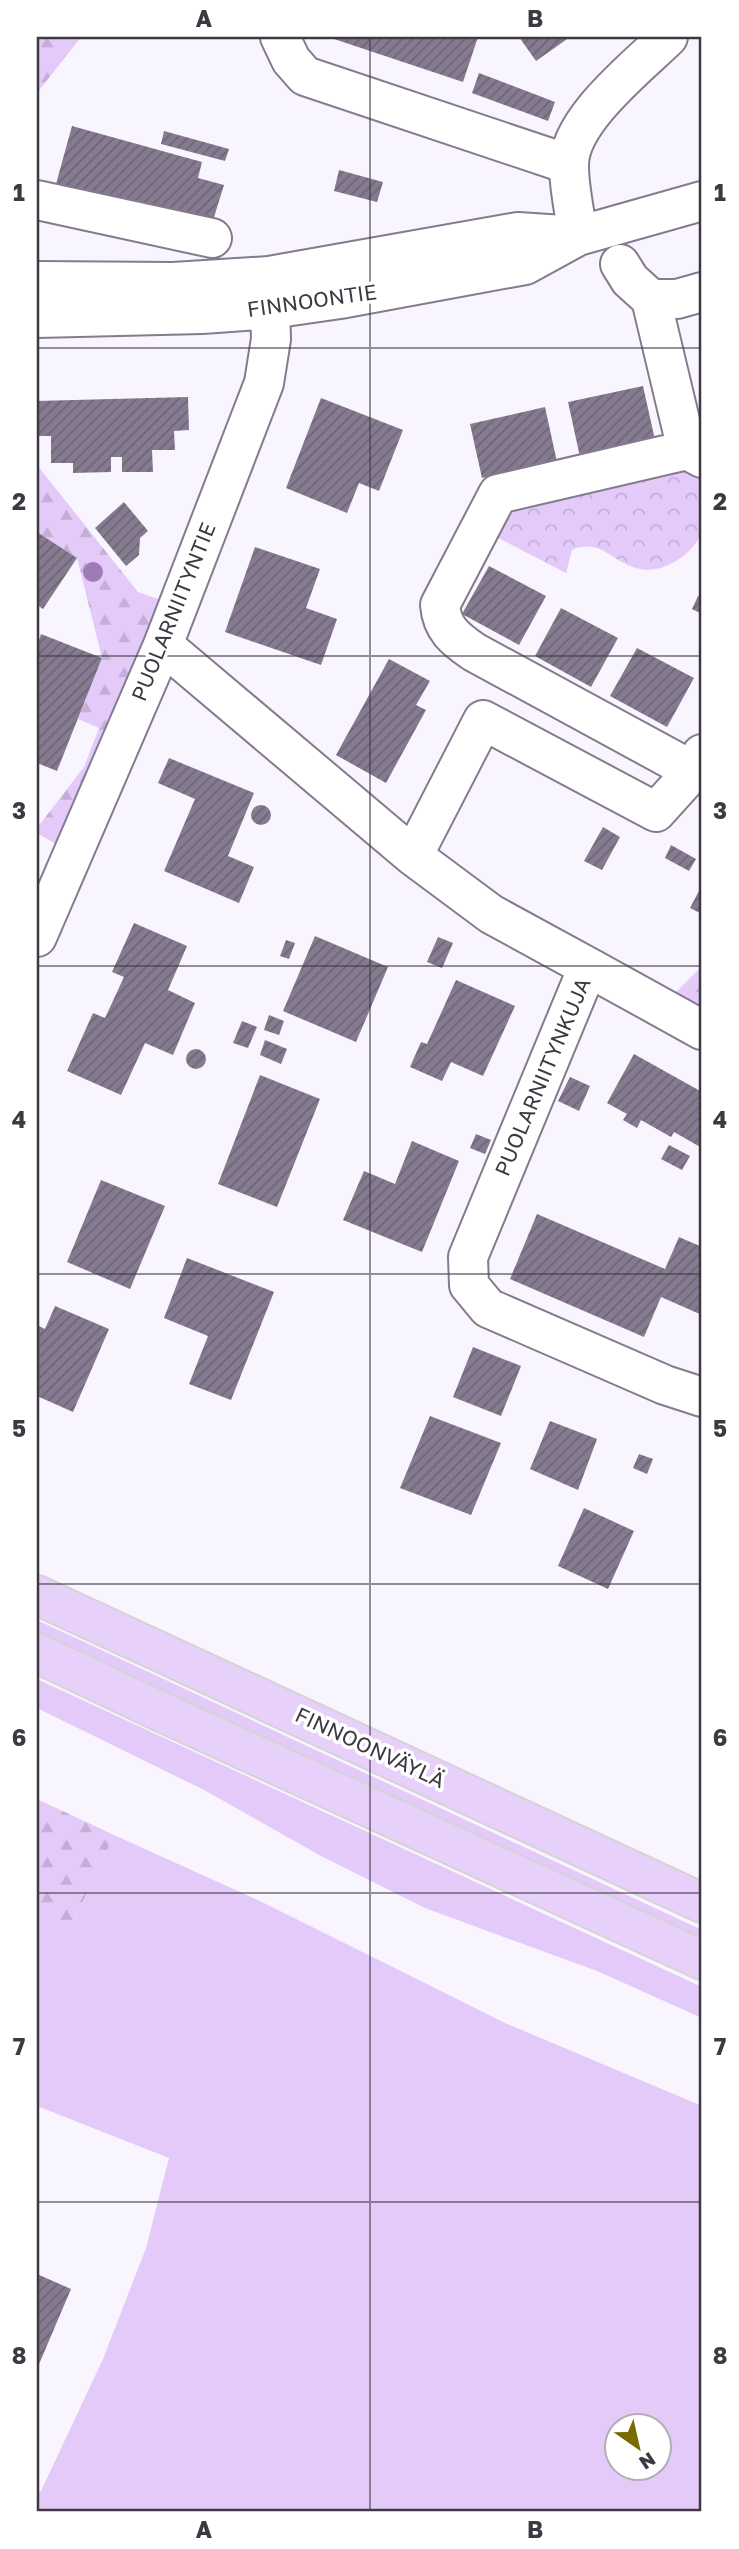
<svg xmlns="http://www.w3.org/2000/svg" width="739" height="2549" font-family="'Golos Text',sans-serif">
<style>
.grass{fill:#e3caf9;fill-rule:evenodd}
.forest{fill:url(#forest-firs)}
.park{fill:url(#park-crowns)}
.building{fill:url(#building-hatch)}
.lines{fill:none;stroke-linecap:round;stroke-linejoin:round}
.minor-casing{stroke:#857a8e;stroke-width:42}
.major-casing{stroke:#d4d3d5;stroke-width:42}
.minor{stroke:#fff;stroke-width:38}
.major{stroke:#e7d0fa;stroke-width:38}
.tree{fill:#9f7bb5}
.grid{fill:none;stroke:#3d3841;stroke-width:2;stroke-opacity:0.55}
.labels{text-anchor:middle;stroke-width:7;stroke-linejoin:round;paint-order:stroke}
.street-label{font-size:21px;fill:#3d3841;stroke:#fff}
.neatline{fill:none;stroke:#3d3841;stroke-width:2.5}
.grid-label{font-size:23px;text-anchor:middle;font-weight:bold;fill:#3d3841}
</style>
<defs>
<pattern id="forest-firs" width="22" height="20" patternUnits="userSpaceOnUse" patternTransform="scale(1.75)"><rect width="22" height="20" fill="#e3caf9"/><path d="M5 1l3.5 6h-7zM16 11l3.5 6h-7z" fill="#c4aed7"/></pattern>
<pattern id="park-crowns" width="20" height="18" patternUnits="userSpaceOnUse" patternTransform="scale(1.75)"><rect width="20" height="18" fill="#e3caf9"/><path d="M2 6a3 3 0 1 1 6 0M12 15a3 3 0 1 1 6 0" fill="none" stroke="#c4aed7"/></pattern>
<pattern id="building-hatch" width="6" height="6" patternUnits="userSpaceOnUse" patternTransform="scale(1.75)"><rect width="6" height="6" fill="#857a8f"/><path d="M-1 1l2-2M0 6l6-6M5 7l2-2" fill="none" stroke="#6e6576"/></pattern>
</defs>
<rect width="100%" height="100%" fill="#f9f5fe"/>
<!-- grass -->
<path class="grass" d="M37,1620L702,1930V1943L83,1655L37,1632Z
M37,1679L702,1987V2018L597,1971L425,1908L321,1856L204,1790L37,1708Z
M114,1835L260,1901L505,2023L702,2106V2512H37V2493L41,2491L103,2359L146,2248L169,2158L37,2106V1912L71,1927ZM616,2426H658V2468H616Z"/>
<!-- forest -->
<path class="forest" d="M37,37H81L37,93Z
M37,465L138,592L169,603L70,852L37,833V828L84,767L99,728L78,719L102,658L77,558L37,532Z
M702,966V1009L675,993Z
M37,1799L114,1835L71,1927L37,1912Z"/>
<!-- park -->
<path class="park" d="M702,465C702,478 705,521 702,531C694,555 661,576 636,568C611,561 600,538 572,550L566,573L487,532L504,502Z"/>
<!-- building -->
<path class="building" d="M328,37H478L463,82Z
M519,37H570L536,61Z
M479,73L555,102L548,121L472,93Z
M72,126L202,162L198,178L224,185L211,227L56,184Z
M164,131L229,149L225,161L161,144Z
M339,170L383,182L377,202L334,191Z
M643,386L655,440L580,457L568,402Z
M188,397L189,430L174,431L175,450H152L153,472H122V457H111V472L73,473V463H51V436H37V401Z
M321,398L403,430L379,491L359,483L347,513L286,488Z
M545,407L557,462L482,478L470,424Z
M124,502L148,531L140,538L139,555L126,566L95,528Z
M37,532L77,558L43,609L37,605Z
M255,547L320,569L306,608L337,619L321,665L225,632Z
M489,566L546,596L519,645L462,614Z
M698,596L702,598V614L692,609Z
M561,608L618,638L591,687L535,656Z
M41,634L102,658L57,771L37,763V646Z
M637,648L694,678L667,727L610,696Z
M389,659L430,681L416,705L426,710L386,783L336,755Z
M169,758L254,793L228,856L254,867L239,903L164,871L195,799L158,783Z
M251 815a10 10 0 1 1 20 0a10 10 0 1 1-20 0Z
M603,827L620,837L602,870L584,861Z
M671,845L696,859L689,871L665,858Z
M702,885V914L690,908Z
M134,923L187,946L168,990L195,1003L173,1055L145,1043L121,1095L67,1071L93,1013L105,1018L124,977L112,972Z
M315,936L388,967L356,1042L283,1011Z
M438,937L453,943L442,968L427,962Z
M286,940L295,943L289,959L280,956Z
M456,980L515,1006L483,1076L451,1062L442,1081L410,1067L421,1042L427,1044Z
M269,1015L284,1021L279,1035L264,1030Z
M242,1021L257,1027L248,1048L233,1043Z
M265,1040L287,1049L281,1064L260,1055Z
M186 1059a10 10 0 1 1 20 0a10 10 0 1 1-20 0Z
M634,1054L702,1092V1148L674,1132L671,1137L641,1120L637,1128L623,1120L627,1114L607,1103Z
M260,1075L320,1099L277,1207L218,1184Z
M570,1077L590,1086L579,1111L558,1101Z
M476,1134L491,1140L485,1154L470,1148Z
M412,1141L459,1161L422,1252L343,1220L364,1171L395,1184Z
M669,1145L690,1156L682,1170L661,1159Z
M101,1180L165,1206L130,1289L67,1262Z
M537,1214L665,1269L679,1237L702,1247V1315L661,1297L644,1337L510,1279Z
M187,1258L274,1292L231,1400L189,1384L208,1336L164,1318Z
M55,1306L109,1329L73,1412L37,1396V1325L45,1329Z
M473,1347L521,1366L501,1416L453,1397Z
M430,1416L501,1443L471,1515L400,1488Z
M550,1421L597,1439L578,1490L530,1469Z
M639,1454L653,1459L647,1474L633,1468Z
M584,1508L634,1531L608,1589L558,1566Z
M37,2274L71,2289L37,2369Z"/>
<g class="lines">
<!-- minor casing -->
<g class="minor-casing">
<path id="minor" d="M280,37L291,60L305,76L568,164
M37,200L212,238
M578,236C575,213 569,189 569,166C568,121 637,67 668,37
M620,264L630,280L651,299H677L702,292
M37,281L173,282L269,276L518,232L578,236
M651,299L687,450
M37,318L202,314L271,309L340,299L525,265L578,236L702,201
M163,645L413,856L491,914L588,967L468,1257L469,1285L488,1308L665,1385L702,1397
M693,771L474,652C455,639 442,629 440,605L498,494L687,450L702,458
M413,856L483,720L656,812L693,771L702,754
M37,937L163,645L264,383L271,339L269,276
M588,967L702,1030"/>
</g>
<!-- major casing -->
<g class="major-casing">
<path id="major" d="M37,1595L702,1903
M37,1653L155,1709L702,1960"/>
</g>
<!-- minor -->
<use href="#minor" class="minor"/>
<!-- major -->
<use href="#major" class="major"/>
</g>
<!-- trees -->
<circle class="tree" cx="93" cy="572" r="10"/>
<!-- grid -->
<path class="grid" d="M370,37V2512M37,348H702M37,656H702M37,966H702M37,1274H702M37,1584H702M37,1893H702M37,2202H702"/>
<g class="labels">
<!-- street labels -->
<g class="street-label">
<text transform="translate(312 301) rotate(-8)" y="7">FINNOONTIE</text>
<text transform="translate(174 612) rotate(-68)" y="7">PUOLARNIITYNTIE</text>
<text transform="translate(543 1077) rotate(-67)" y="7">PUOLARNIITYNKUJA</text>
<text transform="translate(370 1748) rotate(25)" y="7">FINNOONVÄYLÄ</text>
</g>
</g>
<!-- border -->
<rect width="739" height="2549" fill="none" stroke="#ffffff" stroke-width="77"/>
<!-- north arrow -->
<g transform="translate(638 2447) rotate(146)"><circle r="33" fill="#ffffff" stroke="#b1afb3" stroke-width="2"/>
<path d="M0-5L12 26L0 18L-12 26Z" fill="#796a01"/>
<text y="-10" font-size="19" font-weight="bold" text-anchor="middle" fill="#3d3841">N</text>
</g>
<rect x="38" y="38" width="662" height="2472" class="neatline"/>
<g class="grid-label">
<text x="204" y="27">A</text>
<text x="535" y="27">B</text>
<text x="19" y="201">1</text>
<text x="720" y="201">1</text>
<text x="19" y="510">2</text>
<text x="720" y="510">2</text>
<text x="19" y="819">3</text>
<text x="720" y="819">3</text>
<text x="19" y="1128">4</text>
<text x="720" y="1128">4</text>
<text x="19" y="1437">5</text>
<text x="720" y="1437">5</text>
<text x="19" y="1746">6</text>
<text x="720" y="1746">6</text>
<text x="19" y="2055">7</text>
<text x="720" y="2055">7</text>
<text x="19" y="2364">8</text>
<text x="720" y="2364">8</text>
<text x="204" y="2538">A</text>
<text x="535" y="2538">B</text>
</g>
</svg>
